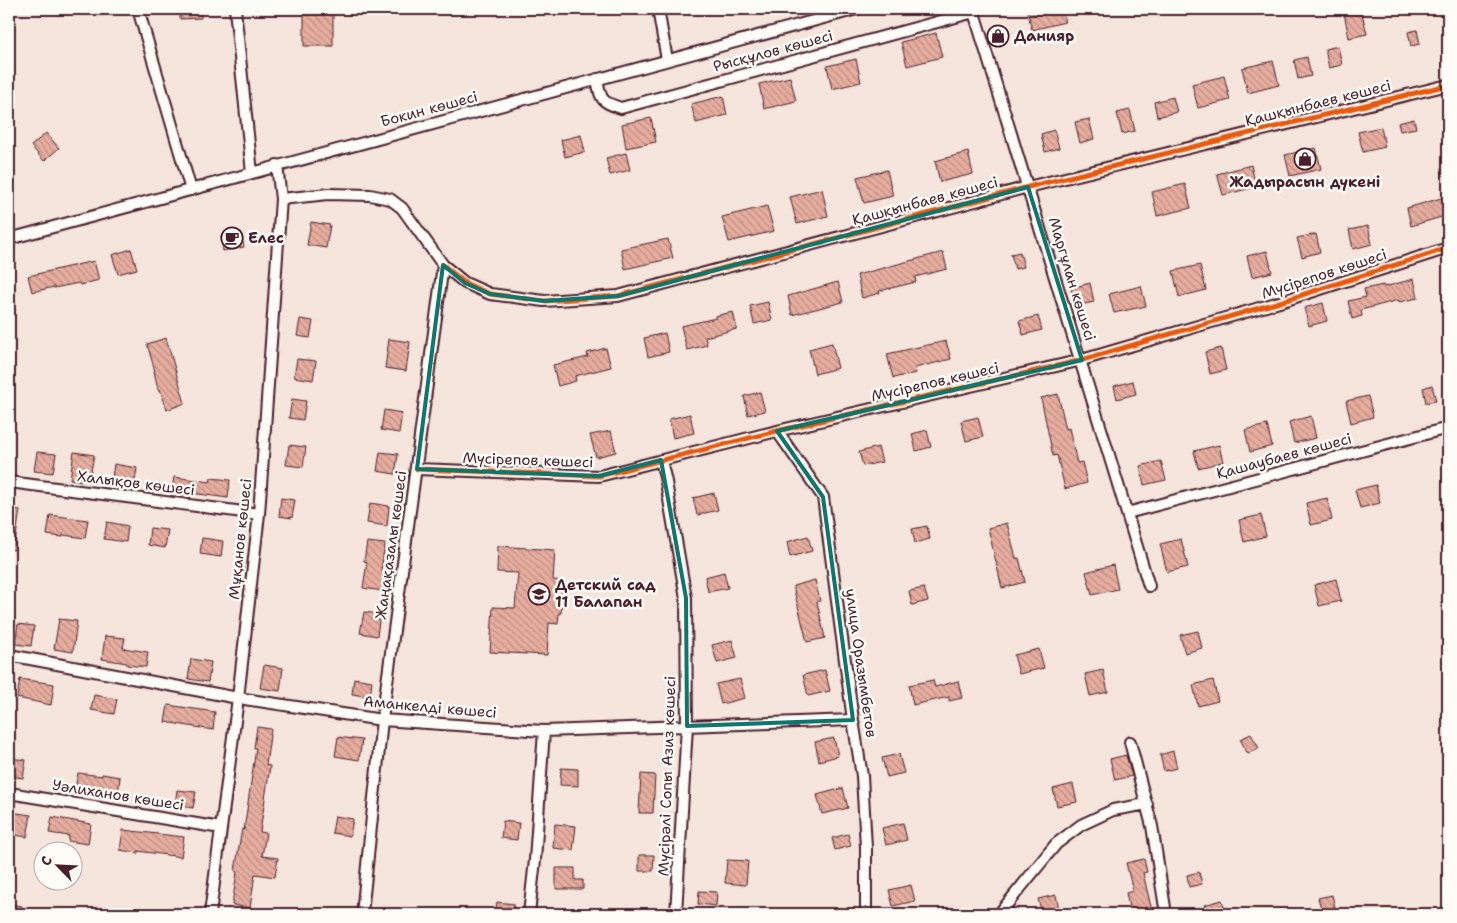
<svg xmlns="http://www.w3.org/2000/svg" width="1457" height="923" font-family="'Shantell Sans',sans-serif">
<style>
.building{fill:url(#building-back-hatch);stroke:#4a1f2b}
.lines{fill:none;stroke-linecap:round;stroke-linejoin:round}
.minor-casing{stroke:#4a1f2b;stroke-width:14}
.minor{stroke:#fdfcf7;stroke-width:10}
.cycleway-casing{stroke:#fdfcf7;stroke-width:8}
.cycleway{stroke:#e8590c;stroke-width:5}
.marked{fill:none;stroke:#0f766e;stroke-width:4;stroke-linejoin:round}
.labels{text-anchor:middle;stroke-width:5;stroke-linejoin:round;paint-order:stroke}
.poi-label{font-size:15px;font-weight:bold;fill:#4a1f2b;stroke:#fdfcf7;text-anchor:start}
.street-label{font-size:15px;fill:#4a1f2b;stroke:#fdfcf7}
</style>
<defs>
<pattern id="building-back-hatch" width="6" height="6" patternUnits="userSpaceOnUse" patternTransform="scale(1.25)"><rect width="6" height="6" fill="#e7ae9f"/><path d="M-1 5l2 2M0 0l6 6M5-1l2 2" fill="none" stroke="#bd8d82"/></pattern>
</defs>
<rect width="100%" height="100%" fill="#f6e5dd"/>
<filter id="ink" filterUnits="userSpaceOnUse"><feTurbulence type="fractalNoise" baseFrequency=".02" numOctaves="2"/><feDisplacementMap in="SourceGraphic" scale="10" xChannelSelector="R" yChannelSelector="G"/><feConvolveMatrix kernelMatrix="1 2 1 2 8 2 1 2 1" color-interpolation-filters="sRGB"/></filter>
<g filter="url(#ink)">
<!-- building -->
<path class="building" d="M180,9H201V18L180,19Z
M304,9H333V46H304Z
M1027,9H1062L1065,22L1032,30Z
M1361,9L1367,34L1349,38L1344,13Z
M1417,30L1420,44L1411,46L1408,32Z
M936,33L942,57L907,66L901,42Z
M1338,46L1342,65L1329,68L1325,49Z
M1307,57L1311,76L1298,79L1294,60Z
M856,59L861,82L832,89L827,66Z
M1273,61L1279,85L1248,93L1242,68Z
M1224,76L1230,100L1198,108L1192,84Z
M790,77L796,101L764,109L759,84Z
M723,96L727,115L696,123L691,104Z
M1173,97L1177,112L1157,117L1154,102Z
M1130,110L1135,131L1122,134L1117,113Z
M651,118L656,142L626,148L622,124Z
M1089,119L1094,139L1080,143L1075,122Z
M1414,119L1416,128L1400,131L1398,123Z
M1381,127L1385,147L1363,152L1358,132Z
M1054,130L1059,148L1045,152L1041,134Z
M46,133L59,148L44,161L31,146Z
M581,135L585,152L565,157L561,140Z
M1316,148L1321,169L1290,176L1285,155Z
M968,152L973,174L940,182L935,161Z
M626,153L630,170L610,175L606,158Z
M1251,165L1256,187L1223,195L1217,174Z
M887,170L893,196L864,203L857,177Z
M1185,184L1191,208L1157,216L1152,192Z
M822,189L828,216L797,224L790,197Z
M1448,196V215L1411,226L1407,208Z
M767,206L774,231L729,242L722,217Z
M311,222L330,225L326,248L307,245Z
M1368,226L1372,244L1353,249L1349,230Z
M241,232L244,247L223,251L221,236Z
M1316,234L1320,252L1302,257L1297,238Z
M668,239L673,258L625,269L621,249Z
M131,249L137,269L118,274L112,255Z
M1267,251L1272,272L1252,277L1247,256Z
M943,252L947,269L915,277L916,282L879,291L880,293L862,298L857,275Z
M1020,252L1024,267L1015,269L1011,254Z
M94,261L99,280L80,285L79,283L54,288V287L32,292L28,276Z
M1200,265L1206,290L1179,297L1173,271Z
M1414,279L1418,298L1399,302V300L1361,310L1362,316L1352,319L1348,301L1366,297L1364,289L1383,285L1384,287Z
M838,282L843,302L792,315L788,296Z
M1090,283L1094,302L1075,306L1071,288Z
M1141,286L1146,306L1114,313L1109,294Z
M768,302L772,320L754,324L750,306Z
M1323,303L1327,321L1309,326L1304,308Z
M733,312L737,329L705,337L707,345L687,350L681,326L716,318L715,316Z
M1038,316L1042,330L1023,335L1019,321Z
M300,319L313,321L310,338L297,336Z
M665,333L669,352L648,357L644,338Z
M166,338L185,403L167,410L160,389L158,390L154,371H155L147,344Z
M389,339L410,342L406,371L385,368Z
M946,341L951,359L915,368L916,373L893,378L887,354Z
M832,343L838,368L815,374L809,349Z
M606,348L611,367L575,376L576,381L558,386L553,365L588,357L587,353Z
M1221,348L1226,370L1210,374L1205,352Z
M297,359L316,361L313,380L294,377Z
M1133,381L1136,394L1117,399L1114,386Z
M1432,385L1436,401L1426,403L1423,388Z
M760,392L765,411L748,415L744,396Z
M1058,394L1066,429L1069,428L1077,463L1082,462L1087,483L1065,489L1057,455L1053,456L1041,398Z
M1368,396L1373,417L1351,423L1346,401Z
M292,399L306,401L303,420L289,418Z
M384,410L402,413L399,433L381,430Z
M690,414L694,433L673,438L669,419Z
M1311,416L1316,438L1294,443L1289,422Z
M978,417L983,437L966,441L961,421Z
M1267,425L1272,446L1250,452L1245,430Z
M927,430L931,447L916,451L912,434Z
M611,431L616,452L596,457L590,435Z
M289,445L306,447L303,467L286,465Z
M1219,445L1223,462L1198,468L1194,451Z
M878,447L882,462L863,466L859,452Z
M37,452L56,454L53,473L34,471Z
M74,452L94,455L89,482L70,479Z
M380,452L398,454L395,474L377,471Z
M1161,461L1166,480L1144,485L1140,466Z
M114,464L137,468L134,488L111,485Z
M174,477L210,482L211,478L230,480L228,498L191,493V498L171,496Z
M1376,485L1380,503L1360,508L1355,490Z
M714,493L718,510L697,515L693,498Z
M281,498L295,500L292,518L279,516Z
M1327,498L1332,520L1311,525L1306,503Z
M370,503L389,506L387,526L367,523Z
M9,508L20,510L14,550L9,549Z
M50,515L88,520L85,538L63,535V537L47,535Z
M1261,515L1266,536L1244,542L1239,520Z
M107,522L128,526L126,542L104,539Z
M1007,523L1016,558H1019L1025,582L1002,588L988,528Z
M927,526L930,539L915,543L912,529Z
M150,528L168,530L165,548L148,545Z
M808,536L812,551L790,557L787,542Z
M202,538L223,541L221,557L200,554Z
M1181,539L1188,567L1167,572L1160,544Z
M367,542L385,544L381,571H386L383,591L363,588L367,562L364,561Z
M498,546L555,550L553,580L563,581L561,613H559L558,624L549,623L547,655L490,652L493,607L515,608L518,573L497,572Z
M1113,565L1118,589L1092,595L1086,572Z
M724,572L728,588L708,592L705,577Z
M1336,579L1341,601L1319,606L1314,585Z
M815,580L820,601L817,602L825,638L807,642L793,586Z
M924,588L928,601L912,605L909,591Z
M364,612L380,614L377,636L360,633Z
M59,619L77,621L73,652L54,649Z
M18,624L34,626L31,646L15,644Z
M1198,631L1202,648L1185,653L1180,635Z
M105,636L125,638L123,648L148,652L146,667L127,665V663L102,659Z
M732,640L737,658L717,663L712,645Z
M1039,649L1044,668L1019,674L1014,655Z
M191,659L211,662L208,682L188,679Z
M264,665L283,668L280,691L260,688Z
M825,670L830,691L808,696L803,675Z
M1103,670L1108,692L1090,696L1085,674Z
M354,678L372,681L370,697L352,694Z
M20,679L54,684L51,705L17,698Z
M740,679L745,698L721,704L716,684Z
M933,680L935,687L958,681L962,698L949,701V697L913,705L909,685Z
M1213,680L1218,701L1198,706L1193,685Z
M94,695L117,699L114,714L91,710Z
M168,705L215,712L213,730L165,722Z
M257,727L271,729L266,765L270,766L260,832L266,833L262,856L278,858L275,877L255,874L250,908L232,905L237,872L235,871L238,852L242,829L244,830L256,748H254Z
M1251,734L1259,748L1248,754L1240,739Z
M338,737L362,740L359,760L335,756Z
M834,738L838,756L819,761L815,742Z
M1173,751L1177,768L1164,771L1160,755Z
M899,754L904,773L887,777L882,758Z
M1126,755L1132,776L1115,780L1110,759Z
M9,758L26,760L23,778L9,776Z
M561,768L578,769V786L560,785Z
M78,773L102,776V774L120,777L118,796L75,789Z
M641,774L655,775L653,813H639Z
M1073,784L1077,802L1057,806L1053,789Z
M843,788L848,808L822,814L817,795Z
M177,790L196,792L193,808L175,805Z
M10,812L31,815L27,837L9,834Z
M335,816L353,819L350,836L332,833Z
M52,817L91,824L88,844L68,841L69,836L49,833Z
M503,821L519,823L517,840L501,838Z
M903,823L907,840L886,845L882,828Z
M555,824L576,826L573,850L553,848Z
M123,830L184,837L181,857L138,851V853L120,850Z
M848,834L851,846L835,850L832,838Z
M639,855H654L653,871H639Z
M1144,859L1147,872L1143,873L1151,907L1130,912L1126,893L1133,891L1126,863Z
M727,860L748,861L746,885L725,883Z
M556,868H575V880H583V889H556Z
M1199,872L1202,884L1189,887L1187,875Z
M911,885L915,901L893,906L889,890Z
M699,891L717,892L716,906L698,904Z
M1056,895L1060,914H1042L1038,899Z
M1332,895L1335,907L1322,911L1318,898Z
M1222,900L1226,914H1206L1204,905Z
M497,902L514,904L513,914H495Z
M9,904L22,906L21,914H9Z"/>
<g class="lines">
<!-- minor casing -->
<g class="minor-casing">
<path id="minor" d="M138,9L191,190
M235,9L252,173
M658,9L667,60
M973,9L1149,586
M597,79C601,99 600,102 621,108L974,12
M281,199L328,194L370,195L390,199L402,208L443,265L382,720L362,914
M9,239L857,9
M443,265L465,283L490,294L544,301L618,296L1028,187L1448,85
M777,431L823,497L853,720L862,776L866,847V914
M661,460L666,482L686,598L687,726L676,914
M417,469L599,476L777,431L1082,360L1283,301L1448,248
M9,482L259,514
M1127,513L1448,428
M9,655L238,698L382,720L544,731L853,720
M1130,742L1152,826L1166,914
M9,793L221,828
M210,914L238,698L259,514L281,199L277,165
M529,914L535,860L544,731
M999,914L1056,844L1081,825L1113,810L1147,804"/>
</g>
<!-- minor -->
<use href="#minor" class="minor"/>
<!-- cycleway casing -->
<g class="cycleway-casing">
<path id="cycleway" d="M443,265L465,283L490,294L544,301L618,296L1028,187L1448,85
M417,469L599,476L777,431L1082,360L1283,301L1448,248"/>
</g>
<!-- cycleway -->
<use href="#cycleway" class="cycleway"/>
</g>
</g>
<!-- marked area -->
<path class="marked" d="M1028,187L1082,360L777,431L823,497L853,720L687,726L686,598L661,460L599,476L417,469L443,265L465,283L490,294L544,301L618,296Z"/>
<!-- icons -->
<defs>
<g id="shop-ring" transform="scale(1.125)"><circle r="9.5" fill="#fdfcf7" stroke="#4a1f2b" stroke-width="1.5"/><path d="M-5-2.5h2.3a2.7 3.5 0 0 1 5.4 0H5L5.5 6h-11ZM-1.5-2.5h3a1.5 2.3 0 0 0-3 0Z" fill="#4a1f2b"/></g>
<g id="cafe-ring" transform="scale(1.125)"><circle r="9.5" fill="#fdfcf7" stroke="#4a1f2b" stroke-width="1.5"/><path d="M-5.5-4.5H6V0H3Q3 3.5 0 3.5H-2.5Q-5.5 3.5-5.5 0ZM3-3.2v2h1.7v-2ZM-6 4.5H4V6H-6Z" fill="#4a1f2b"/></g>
<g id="school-ring" transform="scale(1.125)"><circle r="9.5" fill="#fdfcf7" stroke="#4a1f2b" stroke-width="1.5"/><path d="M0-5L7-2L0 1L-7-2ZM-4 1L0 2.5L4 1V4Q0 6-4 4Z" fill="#4a1f2b"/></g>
</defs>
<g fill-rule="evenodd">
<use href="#shop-ring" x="998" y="36"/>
<use href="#shop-ring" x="1305" y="159"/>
<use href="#cafe-ring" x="232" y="238"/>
<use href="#school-ring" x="539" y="594"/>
</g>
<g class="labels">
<!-- poi labels -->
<g class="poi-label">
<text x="1014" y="41">Данияр</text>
<text x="1305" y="187" text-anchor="middle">Жадырасын дүкені</text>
<text x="248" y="243">Елес</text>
<text x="555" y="590">Детский сад<tspan x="555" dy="17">11 Балапан</tspan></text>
</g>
<!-- street labels -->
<g class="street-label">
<text transform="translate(773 51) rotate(-15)" y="5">Рысқұлов көшесі</text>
<text transform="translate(1318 103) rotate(-14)" y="5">Қашқынбаев көшесі</text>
<text transform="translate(429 109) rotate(-15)" y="5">Бокин көшесі</text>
<text transform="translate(925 201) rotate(-15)" y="5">Қашқынбаев көшесі</text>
<text transform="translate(1324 274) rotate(-18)" y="5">Мүсірепов көшесі</text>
<text transform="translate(1072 279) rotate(73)" y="5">Маргұлан көшесі</text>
<text transform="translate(935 382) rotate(-13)" y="5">Мүсірепов көшесі</text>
<text transform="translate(1284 456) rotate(-15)" y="5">Қашаубаев көшесі</text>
<text transform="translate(528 460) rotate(2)" y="5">Мүсірепов көшесі</text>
<text transform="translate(136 483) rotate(7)" y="5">Халықов көшесі</text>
<text transform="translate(240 539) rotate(-84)" y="5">Мұқанов көшесі</text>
<text transform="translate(391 545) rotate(-82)" y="5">Жаңақазалы көшесі</text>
<text transform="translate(861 663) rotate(82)" y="5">улица Оразымбетов</text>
<text transform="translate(430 707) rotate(5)" y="5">Аманкелді көшесі</text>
<text transform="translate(667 776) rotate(-88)" y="5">Мүсірәлі Сопы Азиз көшесі</text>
<text transform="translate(118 795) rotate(9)" y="5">Уәлиханов көшесі</text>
</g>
</g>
<!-- margin -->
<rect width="1457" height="923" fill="none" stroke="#fdfcf7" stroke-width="30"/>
<rect x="15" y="15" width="1427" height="893" fill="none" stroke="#4a1f2b" stroke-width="2" filter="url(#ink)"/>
<!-- north arrow -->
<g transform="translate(58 866) rotate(294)"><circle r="24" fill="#fdfcf7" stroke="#b5a4a5"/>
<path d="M0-4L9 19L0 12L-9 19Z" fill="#4a1f2b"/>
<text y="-8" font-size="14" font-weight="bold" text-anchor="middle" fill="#4a1f2b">С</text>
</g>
</svg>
